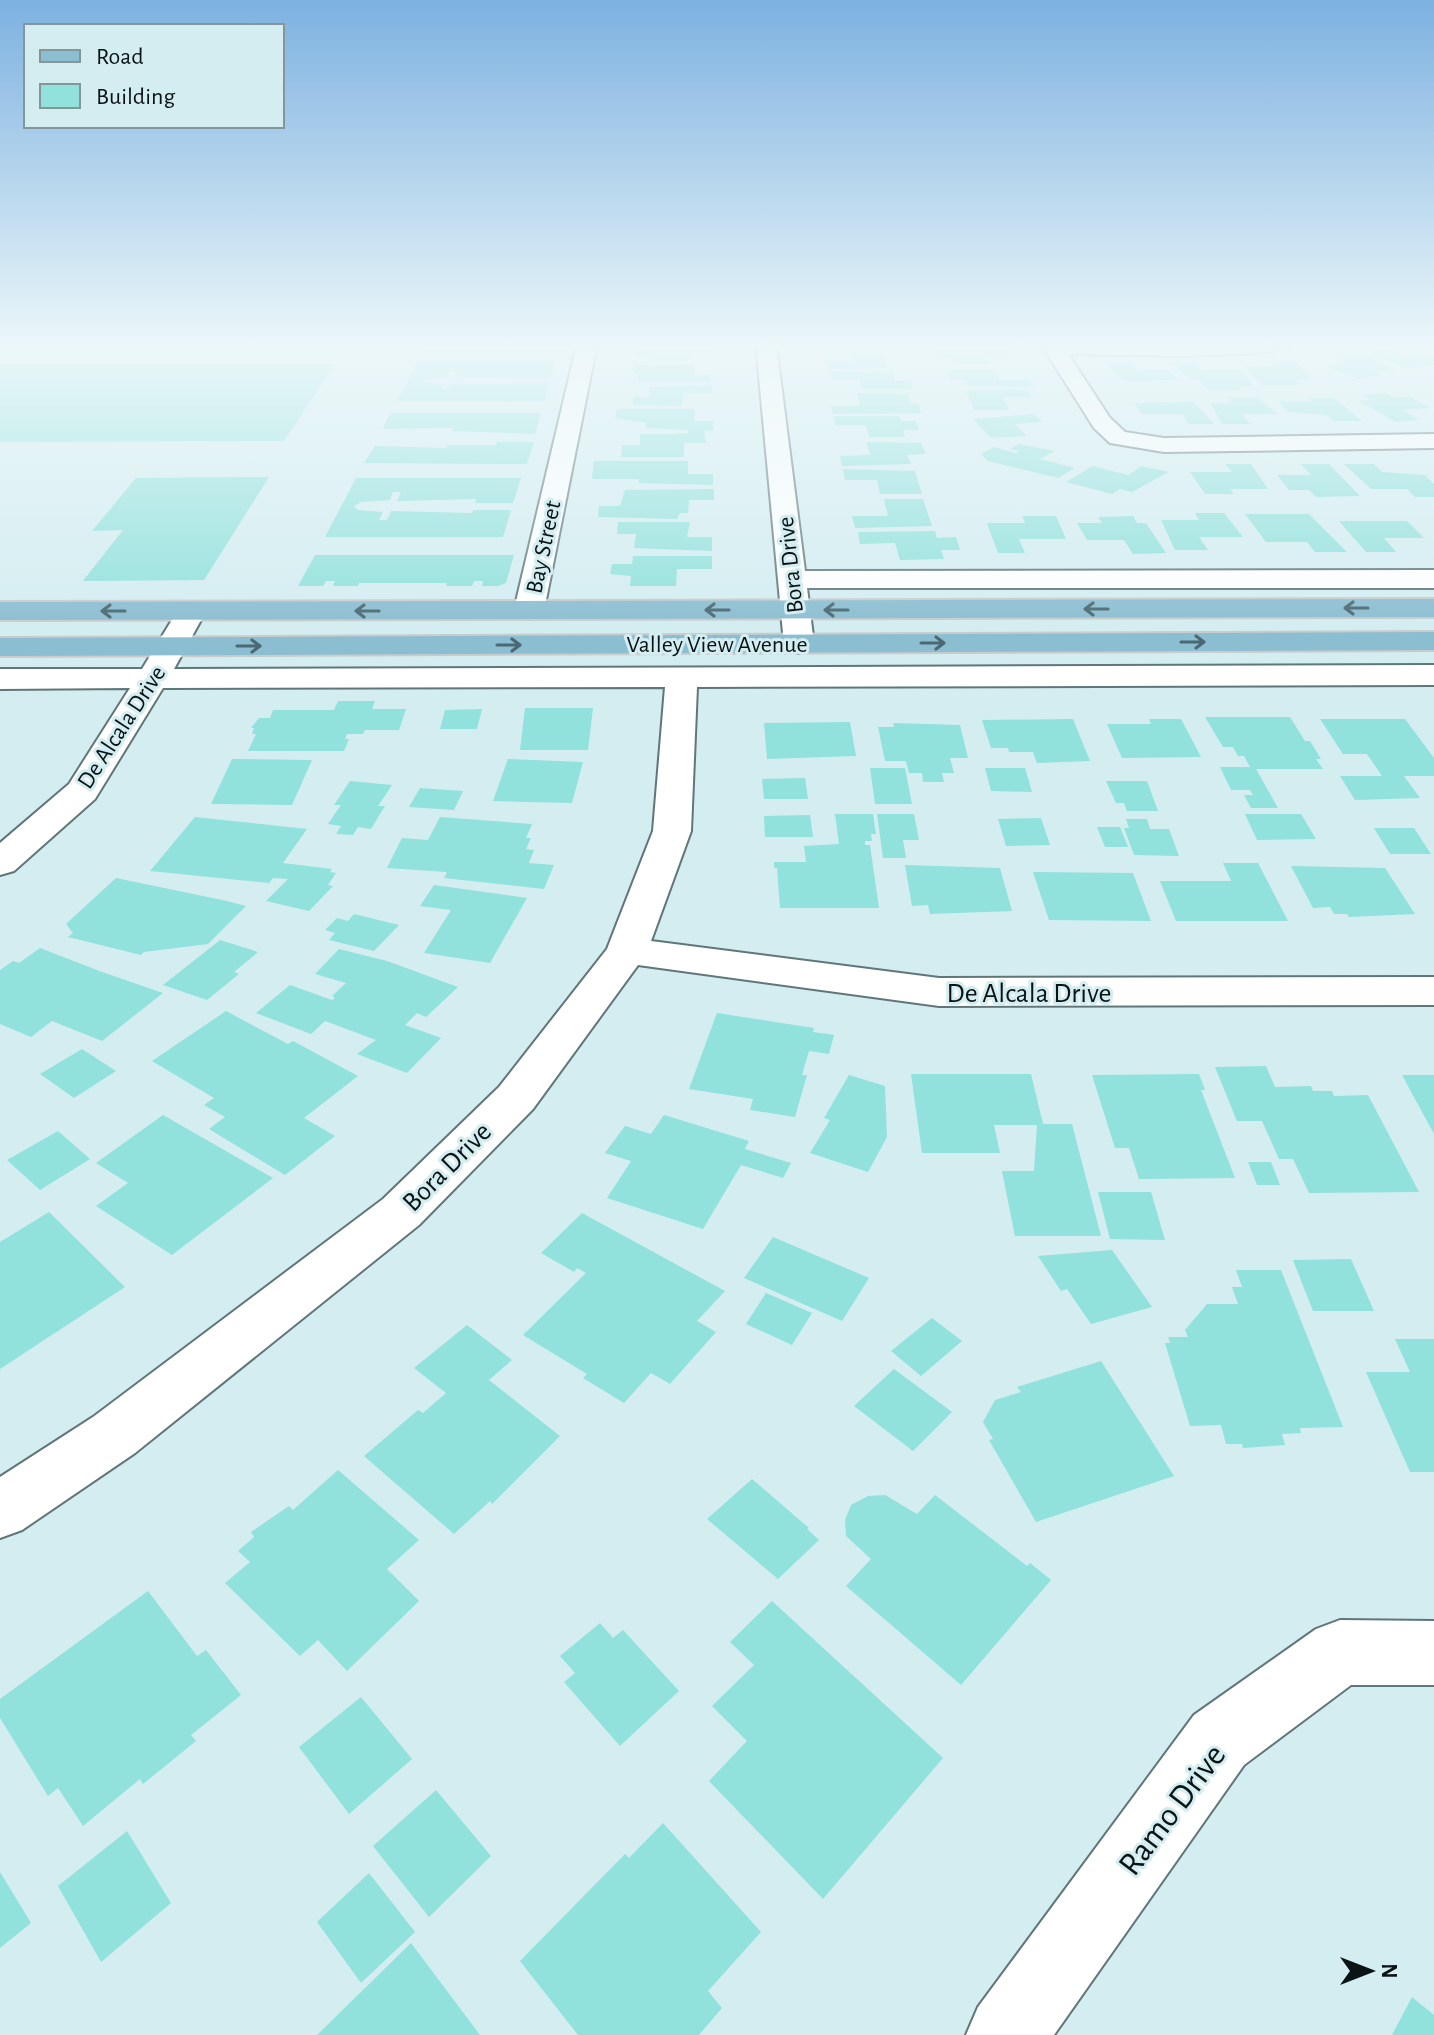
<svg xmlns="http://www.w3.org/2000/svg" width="1434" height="2035" font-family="'Alegreya Sans',sans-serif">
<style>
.building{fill:#91e1dc}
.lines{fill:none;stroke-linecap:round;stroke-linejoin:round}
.minor-casing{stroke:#607679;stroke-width:4}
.major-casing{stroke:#c9cbcc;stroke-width:4}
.minor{fill:#fff;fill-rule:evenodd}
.major{fill:#8cbed1;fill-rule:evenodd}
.oneway{stroke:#4c6973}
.labels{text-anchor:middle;stroke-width:6;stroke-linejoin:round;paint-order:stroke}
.far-street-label{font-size:24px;fill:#0b1415;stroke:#d4edf1}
.street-label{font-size:28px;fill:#0b1415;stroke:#d4edf1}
.near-street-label{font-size:34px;fill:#0b1415;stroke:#d4edf1}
</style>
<rect width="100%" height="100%" fill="#d4edf1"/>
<!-- building -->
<path class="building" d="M427,344H572L570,352H423Z
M638,346H712V353H691L686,361H653V356H636Z
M933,348L1006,349L1010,355L984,356L989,364H956L954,360L937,358Z
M1385,349L1403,356L1428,353L1434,356V365L1406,368L1367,351Z
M851,351H881L887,368L828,369L827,361H853Z
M1359,352L1380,361H1376L1395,369L1373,372L1383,376L1357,379L1327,366L1345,362L1330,355Z
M418,361H555L550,378L454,377L456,371H450L448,377L419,381L444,385L441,390H447L451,384L549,383L544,401H397Z
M1270,361H1296L1311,379H1294L1300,385H1262L1244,367L1276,366Z
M1105,362H1132L1138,370H1169L1178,380L1124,381Z
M1172,362H1195L1202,370H1240L1254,386H1238L1242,390H1208L1199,380H1191Z
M0,364H335L284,441L0,442Z
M635,365H694V375H711V382H638L639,374H634Z
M947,370H995L1000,380H1029L1033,387L967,386L965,380H951Z
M830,372H892L895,381H910L913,389H862L860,379H832Z
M712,385V393H683L682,406L633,405L634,397H649L650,387Z
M995,390H1027L1032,397H1003L1009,410H974L966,391Z
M857,393L908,394L911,404H918L921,413L833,414L831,406H860Z
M1385,393L1395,398L1410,397L1430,408L1403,410L1419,420L1395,422L1359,401L1371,400L1362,395Z
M1227,397H1257L1277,414H1242L1250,424H1222L1210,403H1232Z
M1308,398H1334L1362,421H1334L1327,415L1288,412L1278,401H1312Z
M1194,402L1214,424H1189L1182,414H1142L1134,403Z
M617,409H695L694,421H713V430L704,431L706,443H684V457H621L622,445H640V434H673L688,433V430L646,428V423L615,418Z
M390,413H541L535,434L453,431L454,428L383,429Z
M1033,414L1043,422L1015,424L1027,436L991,438L973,419Z
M834,416H899L901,421H916L919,430H903L905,437H869L866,425H835Z
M497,442H534L527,464L364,463L375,446L446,448L448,445H496Z
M866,442L921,443L926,454L907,455L911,464L842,466L840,456L870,455Z
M1019,444L1055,451L1040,459L1075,468L1058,478L988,461L981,454L994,447L1016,453L1020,451L1010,449Z
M594,461H688V474H713V485L639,483V479H592Z
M1225,464H1251L1268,489H1230L1234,494H1205L1190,472H1232Z
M1301,464H1329L1360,496L1316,497L1309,490H1289L1277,475H1311Z
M1344,464H1374L1382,472L1425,475L1434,484V497H1415L1407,489H1371Z
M1093,466L1128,475L1142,466L1169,472L1132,492L1120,489L1112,494L1066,482Z
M843,469L915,471L922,494H880L877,480H845Z
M269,477L204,580L83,581L123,530L92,531L136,478Z
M356,478H521L513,503H475L476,499L397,501L401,492H393L390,500L361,502L354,506L358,510L383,512L379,520H387L391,511L472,513L473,510H511L503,537H325Z
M714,489V500H689L688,513H680L677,519L598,517L599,506H620L625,490Z
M884,499H923L932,526L855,528L852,516H888Z
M1195,513H1224L1243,537H1199L1208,550H1175L1161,520H1199Z
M1245,514H1309L1347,552H1315L1307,542H1266Z
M1022,516H1056L1066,539H1019L1025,553H998L987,523H1025Z
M1133,516L1137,523H1146L1166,553L1133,554L1124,540H1087L1077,523H1102L1098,517Z
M1339,521H1407L1424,538H1384L1396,552H1366Z
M618,522H690L687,537H712V551L634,548L636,534H617Z
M935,531L937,538L956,537L960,550H941L944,559L900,560L895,543L860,544L858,532Z
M315,555H514L506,583L498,586H482L483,581H474L472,586H446L447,583H359L358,586H333L335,581H326L323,586H298Z
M633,556H712V569H677L676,586H630L631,576L610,574L612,564H632Z
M338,701H375L372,709H406L399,730H365L363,734H347L345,739H349L344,751H248L256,734H252L254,728H251L259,718H270L273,710H334Z
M525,708H593L588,750H520Z
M482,709L477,729H440L445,710Z
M1205,717H1290L1305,741H1310L1321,759H1316L1323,769H1256L1278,808H1251L1244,795H1253L1250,790H1231L1220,767H1250L1244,756H1238L1233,747H1223Z
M1073,719L1090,761L1037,763L1033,752H1009L1008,748H991L982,720Z
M1149,719H1181L1201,757L1122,758L1107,724H1151Z
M1320,719H1405L1434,758V776H1404L1420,798L1355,800L1340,776H1382L1367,754H1343Z
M850,722L856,756L767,759L764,723Z
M893,723L960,725L968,758H950L954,773H942L944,782H923L922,773H909L906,761H885L878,727H894Z
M232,759L312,760L292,805L211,804Z
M508,759L583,762L572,803L493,801Z
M870,768H905L912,804H875Z
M985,768H1025L1032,792L991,791Z
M805,778L808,799H764L762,779Z
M350,781L392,785L378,806H385L371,829L358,827L353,835L336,834L341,826L328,824L341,805H334Z
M1106,781H1147L1158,811H1127L1124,803H1116Z
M420,788L463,791L454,810L409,807Z
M835,814H873L876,834H871L872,841H865V845H870L879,908H780L777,868H774V862H806L804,846L839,844Z
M877,814H914L919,840H903L906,858H883Z
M1245,814H1301L1316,839L1257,840Z
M810,815L813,837H765L764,816Z
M195,817L307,829L283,863L332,869L330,872L336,873L328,885L333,886L309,911L266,901L288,879L273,878L269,883L150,871Z
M440,817L532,824L526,838H531L526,849L534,850L529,863L554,865L544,889L444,878L447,872L387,868L402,838L428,840Z
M1041,818L1050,845L1006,846L998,819Z
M1126,819H1147L1150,829H1169L1179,856L1134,855L1124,828H1129Z
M1097,827H1120L1128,847H1105Z
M1374,828H1414L1431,854H1390Z
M1223,863H1258L1288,921H1176L1160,881H1231Z
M905,865L1000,868L1012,911L930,914L928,905L912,906Z
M1291,866L1385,868L1415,914L1349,917L1347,914H1334L1330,907L1313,908Z
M1033,872L1133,873L1151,921L1049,920Z
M116,878L227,901L246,906L208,944L144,952L141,955L68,937L73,933L66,924Z
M434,885L527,898L490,963L424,953L451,910L420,906Z
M354,914L399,925L374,951L329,940L335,933L325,930L337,918L348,921Z
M220,940L258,952L234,972L239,974L207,1000L163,985Z
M40,948L102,972L163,993L102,1041L52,1021L31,1037L0,1024V970L13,961L19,963Z
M339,949L387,961L458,987L426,1017L417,1013L405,1025L441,1038L407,1073L357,1054L376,1040L325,1021L311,1034L256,1013L290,985L332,1000L335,998L332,996L346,983L315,974Z
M226,1011L288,1044L293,1041L358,1076L304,1118L335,1136L285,1175L209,1129L225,1117L204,1105L214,1098L152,1061Z
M717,1013L814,1028L813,1032L834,1035L829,1054L809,1051L802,1075H807L795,1117L750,1110L753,1099L689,1089Z
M82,1049L116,1071L74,1098L40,1074Z
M1266,1066L1275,1087L1311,1086L1313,1091H1332L1334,1096L1368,1095L1419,1192L1309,1193L1293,1159H1279L1262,1121H1237L1215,1067Z
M911,1074H1031L1043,1124H1072L1101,1236H1015L1002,1171H1034L1037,1125H994L1000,1153H922Z
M1199,1074L1205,1090H1201L1235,1178L1139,1179L1129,1148H1115L1092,1075Z
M849,1075L885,1086L887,1137L868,1172L810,1153L830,1120L824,1118Z
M1402,1075H1434V1134Z
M163,1115L273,1178L172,1255L96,1206L128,1183L96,1163Z
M664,1115L749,1141L745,1149L791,1163L783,1178L741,1165L703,1229L607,1198L631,1161L605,1153L625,1126L651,1134Z
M58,1131L90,1159L40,1190L7,1160Z
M1248,1162H1271L1280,1185H1257Z
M1098,1192H1151L1165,1240L1110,1239Z
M49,1212L125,1287L0,1369V1242Z
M582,1213L725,1291L697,1321L716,1332L670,1384L651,1373L624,1403L583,1378L587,1374L523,1335L586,1273L577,1268L574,1272L541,1253Z
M773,1237L869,1278L842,1321L744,1278Z
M1112,1250L1152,1307L1091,1324L1067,1289L1061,1291L1038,1256Z
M1351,1259L1374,1311H1313L1293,1260Z
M1236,1270H1281L1343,1427L1300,1428L1301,1433L1282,1434L1285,1445L1243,1448L1242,1444H1226L1221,1425L1190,1426L1165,1343H1170L1168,1337H1188L1185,1330L1207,1304H1238L1232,1287H1242Z
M766,1293L812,1313L792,1345L746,1324Z
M932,1318L962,1341L921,1376L891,1351Z
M467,1325L512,1360L489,1380L560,1436L492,1504L490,1501L454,1534L364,1456L418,1410L423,1413L446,1393L414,1368Z
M1395,1339H1434V1472H1410L1366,1372H1410Z
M1101,1361L1174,1476L1036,1522L989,1440L993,1439L983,1422L995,1400L1021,1392L1017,1387Z
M894,1369L952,1412L913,1451L854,1406Z
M338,1470L419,1540L387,1569L419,1601L347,1671L318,1640L300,1656L225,1583L250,1562L238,1551L254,1537L251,1532L289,1506L293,1510Z
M752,1479L809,1528L807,1529L819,1540L778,1579L707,1519Z
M885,1495L917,1514L935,1495L1027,1566L1030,1563L1051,1580L961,1685L846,1586L871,1559L846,1536L845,1520L851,1505L868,1496Z
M148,1591L197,1656L206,1650L241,1695L191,1735L196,1741L143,1784L140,1779L83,1826L58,1788L48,1796L0,1718V1699Z
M772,1601L943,1758L823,1899L709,1781L747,1741L712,1706L754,1665L730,1642Z
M600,1623L613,1638L623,1630L679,1691L620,1746L564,1682L575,1673L560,1656Z
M361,1697L412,1759L349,1814L299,1747Z
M436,1790L491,1856L429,1917L373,1846Z
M663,1823L761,1932L708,1991L722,2008L699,2035H578L520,1961L625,1854L629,1858Z
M127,1831L171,1903L101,1962L58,1886Z
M0,1872L31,1923L0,1948Z
M369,1873L415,1932L361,1983L317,1922Z
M411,1943L480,2035H317Z
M1412,1997L1434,2015V2035H1392Z"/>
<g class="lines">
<!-- minor casing -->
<g class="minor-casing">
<path id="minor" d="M577,344H597L544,610L539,616L529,619L519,616L514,610Z
M756,344H776L805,571L1434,570V588H807L814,644L810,651L799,653L788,651L784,644Z
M1041,344H1295C1281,361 1100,354 1068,354L1110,418L1125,432L1164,438L1434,434V448L1164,452L1110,443L1094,428Z
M191,602L201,605L206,611L174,669L1434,665V685L697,687L691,831L651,941L939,978L1434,977V1005L939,1006L638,965L533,1109L419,1225L135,1453L22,1530L0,1538V1477L93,1417L383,1199L499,1087L607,949L653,831L665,687L163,688L95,799L14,871L0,875V843L69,784L130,688L0,689V669H142L181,605Z
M1340,1620L1434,1621V1685H1351L1244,1765L1054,2035H966L978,2007L1194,1715L1316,1629Z"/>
</g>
<!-- major casing -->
<g class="major-casing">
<path id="major" d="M1434,599V617L0,620V602Z
M1434,632V650L0,656V638Z"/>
</g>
<!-- minor -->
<use href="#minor" class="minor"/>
<!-- major -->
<use href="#major" class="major"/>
</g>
<!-- one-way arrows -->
<defs><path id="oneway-shaft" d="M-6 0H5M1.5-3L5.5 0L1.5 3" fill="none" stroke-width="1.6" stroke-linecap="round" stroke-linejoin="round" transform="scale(2)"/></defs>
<g class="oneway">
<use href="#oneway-shaft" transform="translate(1356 608) rotate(180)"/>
<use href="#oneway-shaft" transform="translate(1096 609) rotate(180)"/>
<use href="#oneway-shaft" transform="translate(717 610) rotate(180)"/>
<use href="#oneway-shaft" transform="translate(836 610) rotate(180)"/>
<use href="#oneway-shaft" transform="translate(113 611) rotate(180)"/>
<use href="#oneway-shaft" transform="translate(367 611) rotate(180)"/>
<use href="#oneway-shaft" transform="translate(1193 642)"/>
<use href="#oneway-shaft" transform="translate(933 643)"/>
<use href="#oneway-shaft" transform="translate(509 645)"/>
<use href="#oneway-shaft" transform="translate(249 646)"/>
</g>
<!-- sky -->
<linearGradient id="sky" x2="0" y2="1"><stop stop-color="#7db1e0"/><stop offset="0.55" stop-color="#ecf7f9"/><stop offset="1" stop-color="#ecf7f9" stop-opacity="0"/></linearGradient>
<rect width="1434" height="629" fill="url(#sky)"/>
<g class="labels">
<!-- far-street labels -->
<g class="far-street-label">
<text transform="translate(543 547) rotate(-78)" y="8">Bay Street</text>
<text transform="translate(790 565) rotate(-96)" y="8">Bora Drive</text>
<text x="717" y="652">Valley View Avenue</text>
<text transform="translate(121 727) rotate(-57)" y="8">De Alcala Drive</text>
</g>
<!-- street labels -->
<g class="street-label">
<text x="1029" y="1002">De Alcala Drive</text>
<text transform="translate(446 1166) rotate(-45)" y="10">Bora Drive</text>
</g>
<!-- near-street labels -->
<g class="near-street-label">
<text transform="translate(1171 1809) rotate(-53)" y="12">Ramo Drive</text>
</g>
</g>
<!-- legend -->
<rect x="24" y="24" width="260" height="104" fill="#d4edf1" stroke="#849699" stroke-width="2"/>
<rect x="40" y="50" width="40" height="12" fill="#8cbed1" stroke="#849699" stroke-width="2"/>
<text x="96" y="64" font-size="24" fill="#0b1415">Road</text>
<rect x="40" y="84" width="40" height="24" fill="#91e1dc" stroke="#849699" stroke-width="2"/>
<text x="96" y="104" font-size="24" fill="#0b1415">Building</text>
<!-- north arrow -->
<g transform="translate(1370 1971) rotate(90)" stroke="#d4edf1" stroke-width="6" paint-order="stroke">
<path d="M0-6L14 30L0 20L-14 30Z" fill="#0b1415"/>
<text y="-12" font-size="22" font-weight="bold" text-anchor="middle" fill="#0b1415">N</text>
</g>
</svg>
